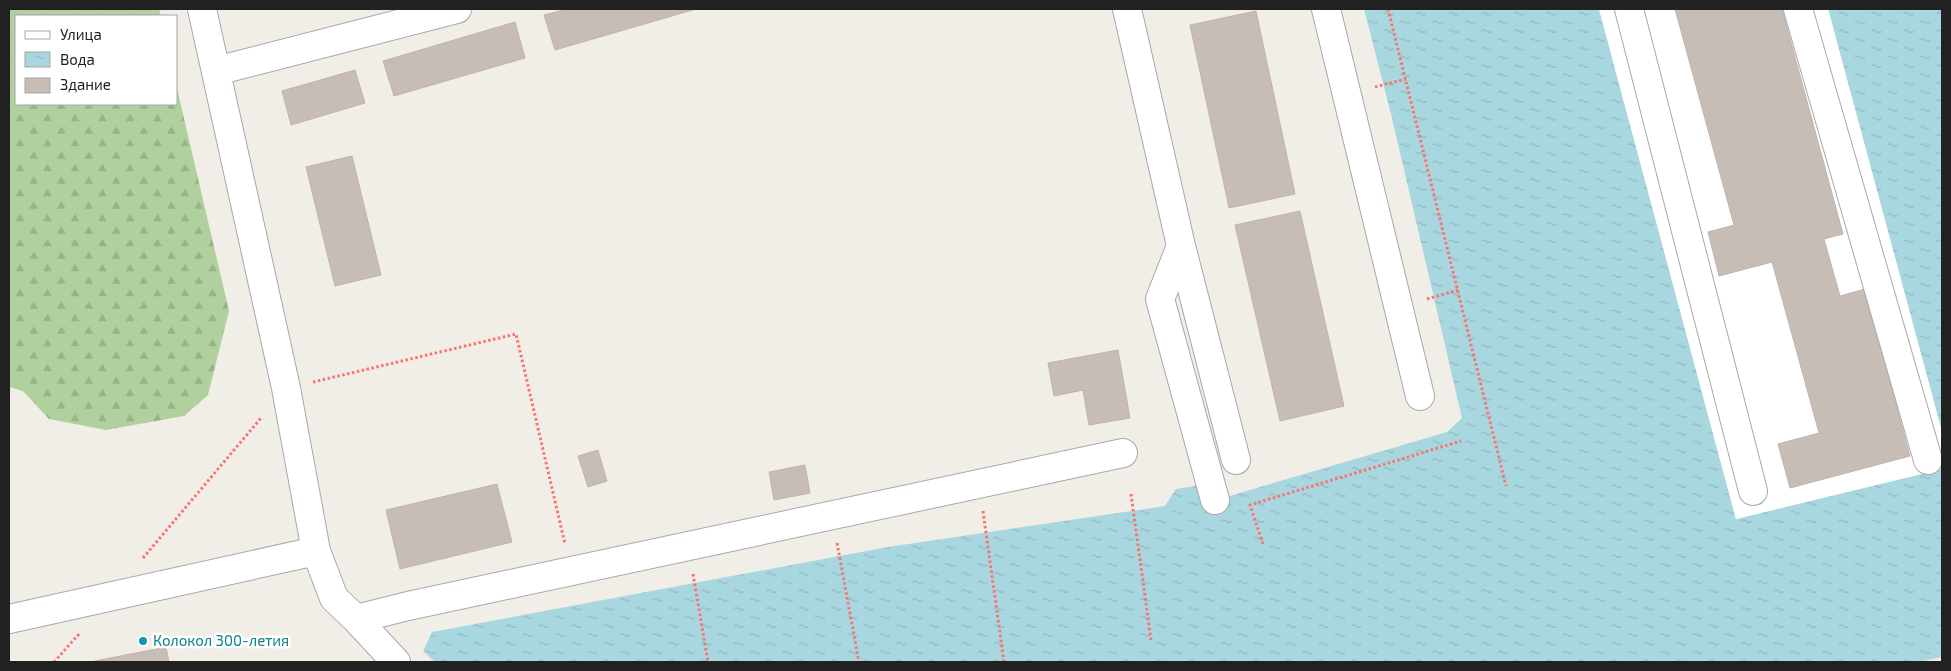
<svg xmlns="http://www.w3.org/2000/svg" width="1951" height="671" font-family="'Exo 2',sans-serif">
<style>
.forest{fill:url(#forest-firs)}
.water{fill:url(#water-ripples)}
.pier{fill:#fff}
.building{fill:#c6bdb7;stroke:#c3b3aa}
.lines{fill:none;stroke-linecap:round;stroke-linejoin:round}
.minor-casing{stroke:#a8a8a8;stroke-width:30}
.path{stroke:#fa7370;stroke-width:3;stroke-dasharray:2.5 2.5;stroke-linecap:butt}
.minor{stroke:#fff;stroke-width:28}
.culture-dot{fill:#0f9aa8;stroke:#fff;stroke-width:2}
.labels{text-anchor:middle;stroke-width:5;stroke-linejoin:round;paint-order:stroke}
.culture-label{font-size:15px;fill:#0d838f;stroke:#fff;text-anchor:start}
</style>
<defs>
<pattern id="forest-firs" width="22" height="20" patternUnits="userSpaceOnUse" patternTransform="scale(1.25)"><rect width="22" height="20" fill="#b0d19d"/><path d="M5 1l3.5 6h-7zM16 11l3.5 6h-7z" fill="#97b387"/></pattern>
<pattern id="water-ripples" width="26" height="14" patternUnits="userSpaceOnUse" patternTransform="scale(1.25)"><rect width="26" height="14" fill="#a9d7df"/><path d="M2 4q2-2 4 0t4 0M15 11q2-2 4 0t4 0" fill="none" stroke="#91b8bf"/></pattern>
</defs>
<rect width="100%" height="100%" fill="#f1eee8"/>
<!-- forest -->
<path class="forest" d="M9,9H159L161,16H16V104H176V84L229,311L208,395L184,416L106,430L49,419L23,391L9,387Z"/>
<!-- water -->
<path class="water" d="M1364,9H1599L1736,519L1942,469V657L1919,662H435L423,651L432,632L888,547L1165,506L1176,489L1195,486L1216,500L1447,432L1462,418L1391,114Z
M1828,9H1942V432Z"/>
<!-- pier -->
<path class="pier" d="M1599,9H1828L1942,432V469L1736,519Z"/>
<!-- building -->
<path class="building" d="M567,9H696L555,50L544,15Z
M1675,9H1782L1843,234L1824,239L1840,296L1865,289L1910,456L1790,488L1778,444L1819,433L1772,262L1719,276L1708,232L1734,225Z
M1256,11L1295,194L1229,208L1190,25Z
M515,22L525,58L394,96L383,61Z
M355,70L365,103L291,125L282,91Z
M352,156L381,275L335,286L306,167Z
M1300,211L1344,406L1280,421L1235,225Z
M1118,350L1130,418L1089,425L1083,390L1054,396L1048,363Z
M598,450L607,481L588,487L578,456Z
M805,465L810,493L774,500L769,472Z
M497,484L512,542L400,569L386,510Z
M166,647L169,662H90Z"/>
<g class="lines">
<!-- minor casing -->
<g class="minor-casing">
<path id="minor" d="M202,9L286,388L316,551L334,598L356,619L408,606L1123,453
M1127,9L1181,246L1236,460
M1326,9L1420,396
M1629,9L1753,491
M1798,9L1928,460
M216,71L457,9
M1181,246L1160,299L1215,500
M9,619L316,551
M356,619L396,662"/>
</g>
<!-- path -->
<path class="path" d="M1388,9L1506,486
M1375,87L1406,79
M1427,299L1458,290
M313,382L516,334L565,544
M1131,494L1151,640
M983,511L1004,662
M837,543L859,662
M1263,544L1250,505L1461,441
M143,558L261,418
M693,574L708,662
M54,662L79,634"/>
<!-- minor -->
<use href="#minor" class="minor"/>
</g>
<!-- markers -->
<circle class="culture-dot" cx="143" cy="641" r="5"/>
<g class="labels">
<!-- culture labels -->
<g class="culture-label">
<text x="153" y="646">Колокол 300-летия</text>
</g>
</g>
<!-- border -->
<rect width="1951" height="671" fill="none" stroke="#212121" stroke-width="20"/>
<!-- legend -->
<rect x="15" y="15" width="162" height="90" fill="#ffffff" stroke="#a6a6a6"/>
<rect x="25" y="31" width="25" height="8" fill="#ffffff" stroke="#a6a6a6"/>
<text x="60" y="40" font-size="15" fill="#212121">Улица</text>
<rect x="25" y="52" width="25" height="15" fill="url(#water-ripples)" stroke="#a6a6a6"/>
<text x="60" y="65" font-size="15" fill="#212121">Вода</text>
<rect x="25" y="78" width="25" height="15" fill="#c6bdb7" stroke="#a6a6a6"/>
<text x="60" y="90" font-size="15" fill="#212121">Здание</text>
</svg>
